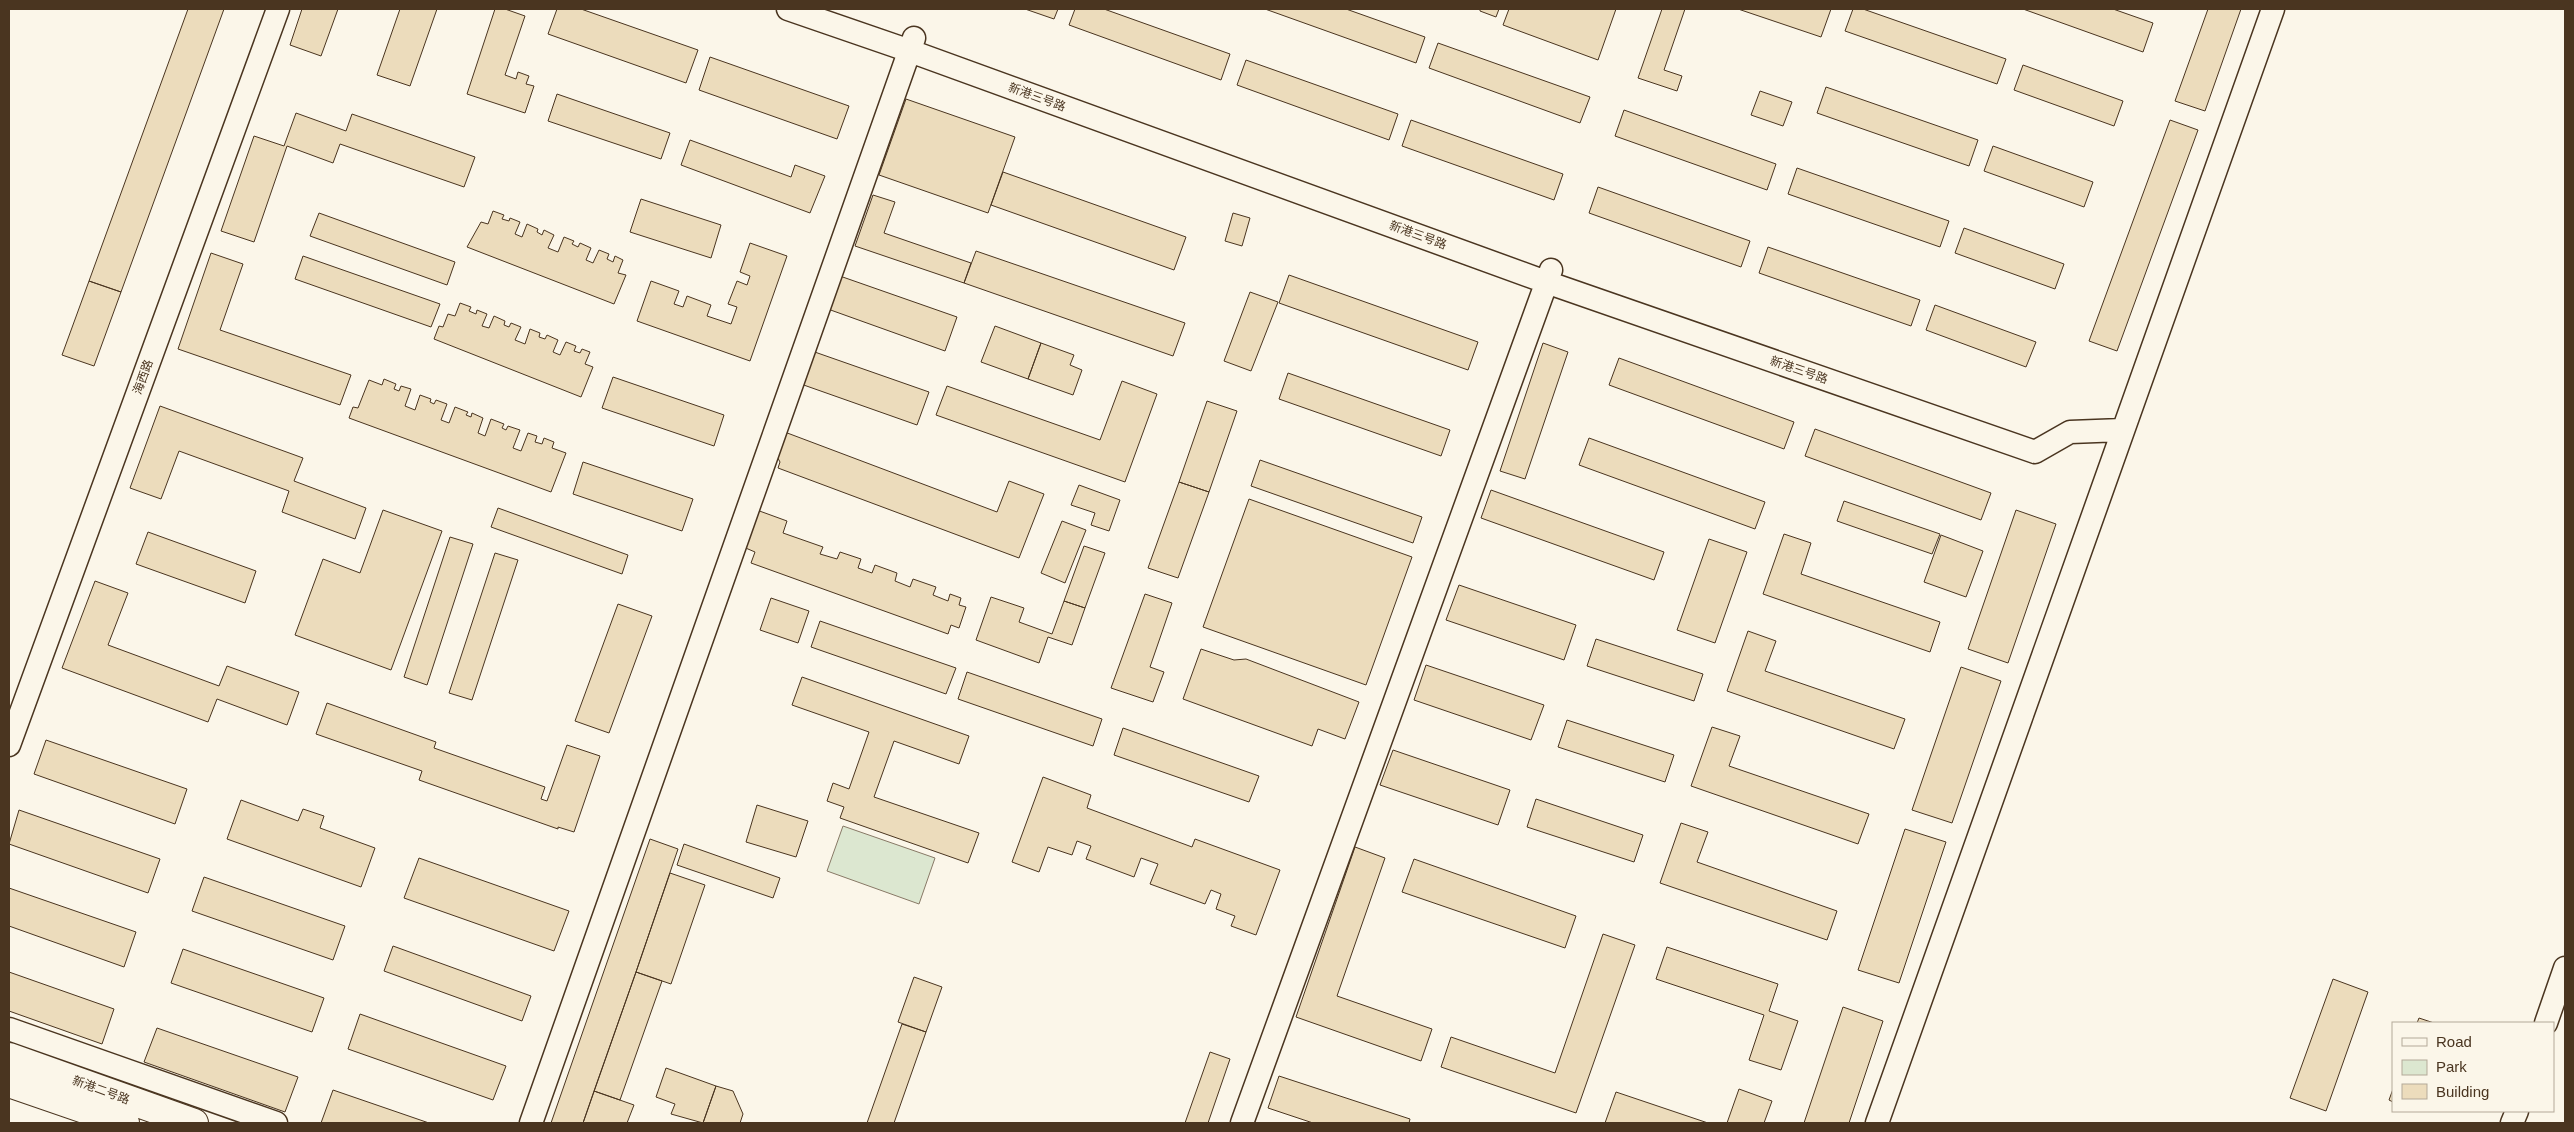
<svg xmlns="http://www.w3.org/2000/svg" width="2574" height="1132" font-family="Arial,'Noto Sans SC',sans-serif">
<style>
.green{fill:#dce7d0;stroke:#887966}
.building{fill:#ecdcbc;stroke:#4a3520}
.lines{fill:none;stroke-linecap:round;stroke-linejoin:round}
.minor-casing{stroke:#4a3520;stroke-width:25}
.major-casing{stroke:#4a3520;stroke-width:30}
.minor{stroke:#fbf6e9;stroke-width:22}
.major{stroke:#fbf6e9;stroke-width:28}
.labels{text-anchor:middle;stroke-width:4;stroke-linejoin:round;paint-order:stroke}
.street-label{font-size:12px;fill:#4a3520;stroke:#fbf6e9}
</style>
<rect width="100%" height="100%" fill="#fbf6e9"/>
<!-- green -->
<path class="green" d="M843,826L935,858L919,904L827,871Z"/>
<!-- building -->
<path class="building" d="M188,9H224L121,292L89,281Z
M302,9H338L321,56L290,45Z
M400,9H437L410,86L377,75Z
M495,9H505L525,16L505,75L516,79L518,72L529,76L526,84L534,86L525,113L467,94Z
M557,9H581L698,50L686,83L548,34Z
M1025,9H1058L1054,19Z
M1075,9H1104L1230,54L1221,80L1069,25Z
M1265,9H1346L1425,37L1416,63Z
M1480,9H1499L1496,17L1480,11Z
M1509,9H1616L1598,60L1503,25Z
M1662,9H1685L1664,70L1682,76L1677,91L1638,78Z
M1738,9H1831L1821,37Z
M1853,9H1863L2006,59L1997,84L1845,31Z
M2023,9H2113L2153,23L2143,52Z
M2208,9H2241L2205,111L2175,101Z
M1438,43L1590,97L1580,123L1429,68Z
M710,57L849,106L837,139L699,90Z
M1246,60L1398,114L1389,140L1237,85Z
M2023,65L2123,101L2114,126L2014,90Z
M1826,87L1978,140L1969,166L1817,113Z
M1760,91L1792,102L1783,126L1751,115Z
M557,94L670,133L661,159L548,121Z
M906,99L1015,137L988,213L879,175Z
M1624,110L1776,164L1767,190L1615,136Z
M296,113L346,131L352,114L475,157L464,187L340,144L333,163L287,146L254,242L221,231L254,136L284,146Z
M1411,120L1563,174L1554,200L1402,146Z
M2170,120L2198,130L2117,351L2089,341Z
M690,140L791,177L795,165L825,176L810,213L681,165Z
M1993,146L2093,182L2084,207L1984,171Z
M1797,168L1949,221L1940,247L1788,194Z
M1003,172L1186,237L1174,270L991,205Z
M1598,187L1750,241L1741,267L1589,213Z
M873,195L895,202L884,233L971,263L964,283L855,246Z
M641,199L721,225L711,258L630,232Z
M493,211L504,215L502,219L509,221L510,218L520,222L515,234L522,237L527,224L538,229L537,232L542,235L544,230L554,235L548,248L558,252L564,237L574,241L572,244L578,247L580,243L591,248L586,260L593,263L599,250L609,254L607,259L613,262L615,256L623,260L618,273L626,275L614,304L467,247L481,222L488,224Z
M319,213L455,262L447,285L310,236Z
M1233,213L1250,218L1242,246L1225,241Z
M1964,228L2064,264L2055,289L1955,253Z
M750,243L787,256L750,361L637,321L651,281L679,291L674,304L683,307L687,296L711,305L707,316L731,324L737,307L728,304L737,281L747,285L750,276L740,272Z
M1768,247L1920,300L1911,326L1759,273Z
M976,251L1185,323L1173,356L964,283Z
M211,253L243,264L220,330L351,375L340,405L178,349Z
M303,256L440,304L431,327L295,279Z
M837,275L957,317L945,351L825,308Z
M1289,275L1478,342L1468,370L1279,303Z
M89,281L121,292L94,366L62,355Z
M1250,292L1278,302L1251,371L1224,361Z
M460,303L471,307L469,311L476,314L477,310L487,314L482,326L489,328L494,316L505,321L504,325L509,327L511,323L521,327L515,340L525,344L530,329L540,333L539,337L545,339L547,335L558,340L553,352L560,355L566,342L576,346L574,351L580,353L582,349L590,352L585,364L593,367L581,397L434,339L439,326L443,327L448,314L455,316Z
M1935,305L2036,342L2026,367L1926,330Z
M995,326L1041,343L1028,379L981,362Z
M1041,343L1074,355L1070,365L1082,370L1073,395L1028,379Z
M1543,343L1568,352L1525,479L1500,471Z
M809,350L929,392L917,425L798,383Z
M1619,358L1794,422L1784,449L1609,385Z
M1288,373L1450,430L1441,456L1279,399Z
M613,377L724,415L714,446L602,408Z
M384,379L396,384L394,389L399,391L401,386L411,389L405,406L415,410L420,395L431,399L430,402L434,404L436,400L447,404L441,420L449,423L455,407L468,412L466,415L471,417L472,413L483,418L478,433L485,436L491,419L504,424L502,428L506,430L508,426L520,430L513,448L521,451L528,433L537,436L535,442L542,444L544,438L554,442L552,448L566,453L551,492L349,418L353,407L358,408L369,380L382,385Z
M1122,381L1157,394L1125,482L936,415L947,386L1100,440Z
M1207,401L1237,411L1209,492L1179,482Z
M160,406L303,458L294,481L366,508L355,539L282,512L289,491L179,451L161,499L130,488Z
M1815,429L1991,493L1981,520L1805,456Z
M782,431L997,512L1009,481L1044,494L1019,558L778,468L780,462L774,451Z
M1589,438L1765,502L1755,529L1579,465Z
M1260,460L1422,517L1413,543L1251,486Z
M583,462L693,499L682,531L573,494Z
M1179,482L1209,492L1178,578L1148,568Z
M1079,485L1120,500L1109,531L1091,525L1095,513L1071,505Z
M1491,490L1664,552L1654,580L1481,518Z
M1249,499L1412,557L1366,685L1203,627Z
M1844,501L1940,534L1932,554L1837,521Z
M498,508L628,555L622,574L491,527Z
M754,509L787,521L783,533L823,547L820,554L837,559L840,552L861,559L858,568L872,573L875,565L897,573L895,581L910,587L913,579L936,587L933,595L948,601L950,594L961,598L959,605L966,607L959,628L951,625L948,634L751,563L755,552L741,546Z
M383,510L442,531L391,670L295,635L323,559L360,573Z
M2016,510L2056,524L2008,663L1968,649Z
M1062,521L1086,530L1065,583L1041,573Z
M148,532L256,571L245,603L136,564Z
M1784,534L1811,543L1801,574L1940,622L1930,652L1763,594Z
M1941,535L1983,551L1966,597L1924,582Z
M450,537L473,544L427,685L404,677Z
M1709,539L1747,552L1715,643L1677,630Z
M1084,546L1105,553L1085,608L1064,601Z
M495,553L518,560L472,700L449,693Z
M95,581L128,593L108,645L219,686L227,666L299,692L287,725L217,699L208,722L62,668Z
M1459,585L1576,625L1564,660L1446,620Z
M1145,594L1172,603L1150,667L1164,672L1153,702L1111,688Z
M991,597L1024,608L1019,622L1052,634L1064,601L1085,608L1072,645L1048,637L1039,663L976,640Z
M771,598L809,611L798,643L760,630Z
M618,604L652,616L609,733L575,721Z
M820,621L956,668L946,694L811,647Z
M1748,631L1776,641L1765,671L1905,719L1894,749L1727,691Z
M1596,639L1703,674L1694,701L1587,666Z
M1201,649L1234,660L1246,659L1359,702L1345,739L1318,729L1312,746L1183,699Z
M1426,665L1544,705L1531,740L1414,700Z
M1961,667L2001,681L1952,823L1912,810Z
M967,672L1102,719L1093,746L958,699Z
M802,677L969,736L959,764L894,741L874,797L979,833L968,863L840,818L844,807L827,801L833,783L849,789L869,732L792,705Z
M327,703L436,742L434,748L545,787L541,799L547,801L567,745L600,756L574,832L558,827V829L419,780L422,771L316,734Z
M1567,720L1674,755L1665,782L1558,747Z
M1712,727L1740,736L1729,766L1869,814L1858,844L1691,786Z
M1123,728L1259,776L1249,802L1114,755Z
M46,740L187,789L175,824L34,774Z
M1393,750L1510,790L1498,825L1380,785Z
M1043,777L1091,795L1087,808L1192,847L1195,839L1280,870L1256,935L1231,926L1235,916L1216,909L1221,894L1211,890L1205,904L1150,884L1158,864L1141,858L1134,877L1086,859L1091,846L1077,841L1072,855L1048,847L1039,872L1012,862Z
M1536,799L1643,835L1634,862L1527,827Z
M241,800L298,821L303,809L324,816L320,828L375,848L361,887L227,839Z
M757,805L808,821L796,857L746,842Z
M19,810L160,859L148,893L9,844Z
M1681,823L1708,832L1697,862L1837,911L1827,940L1660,883Z
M1905,829L1946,842L1899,983L1858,970Z
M650,839L678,849L636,972L583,1123H551Z
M684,844L780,878L773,898L677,865Z
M1355,847L1385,858L1337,996L1432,1029L1421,1061L1296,1017Z
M419,858L569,911L554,951L404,898Z
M1414,859L1576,916L1565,948L1402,892Z
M670,873L705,885L671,984L636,972Z
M204,877L345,926L333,960L192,911Z
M9,888L136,932L124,967L9,926Z
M1603,934L1635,945L1576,1113L1441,1067L1451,1037L1555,1073Z
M393,946L531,996L522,1021L384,971Z
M1667,947L1778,984L1769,1011L1798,1021L1781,1070L1749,1060L1764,1015L1656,979Z
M183,949L324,998L312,1032L171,983Z
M9,972L114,1009L102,1044L9,1011Z
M636,972L662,981L620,1100L594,1091Z
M914,977L942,987L926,1032L898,1022Z
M2333,979L2368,992L2326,1111L2290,1098Z
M1843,1007L1883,1021L1849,1123H1804Z
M360,1014L506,1066L493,1100L348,1049Z
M2419,1018L2434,1023H2417Z
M902,1024L926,1032L894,1123H867Z
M157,1028L298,1077L285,1112L144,1062Z
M1210,1052L1230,1059L1208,1123H1185Z
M666,1068L716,1086L703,1123L671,1114L675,1104L656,1097Z
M1279,1076L1410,1119L1409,1123H1313L1268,1108Z
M716,1086L733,1091L743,1114L740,1123H703Z
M1739,1089L1772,1101L1764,1123H1727Z
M2393,1089V1102L2389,1100Z
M333,1090L429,1123H321Z
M594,1091L634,1105L627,1123H583Z
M1616,1092L1708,1123H1605Z"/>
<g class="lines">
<!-- minor casing -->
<g class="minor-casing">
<path id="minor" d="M788,9L910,51L1546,282L2035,452L2070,432L2122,430
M9,745L278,9
M2546,1023L2565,968
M9,1029L276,1123
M531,1123L914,38
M1242,1123L1551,270
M1877,1123L2273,9
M2512,1123L2517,1111"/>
</g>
<!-- major casing -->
<g class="major-casing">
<path id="major" d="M9,1057L194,1123
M9,1083L125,1123"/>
</g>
<!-- minor -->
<use href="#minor" class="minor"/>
<!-- major -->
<use href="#major" class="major"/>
</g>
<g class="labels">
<!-- street labels -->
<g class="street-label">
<text transform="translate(1037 97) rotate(20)" y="4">新港三号路</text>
<text transform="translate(1418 235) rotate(20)" y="4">新港三号路</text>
<text transform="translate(1799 370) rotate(19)" y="4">新港三号路</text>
<text transform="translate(143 377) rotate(-70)" y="4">海西路</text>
<text transform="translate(101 1090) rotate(20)" y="4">新港二号路</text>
</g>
</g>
<!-- border -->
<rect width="2574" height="1132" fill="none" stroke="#4a3520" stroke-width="20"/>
<!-- legend -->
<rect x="2392" y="1022" width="162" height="90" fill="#fbf6e9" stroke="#b4a999"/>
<rect x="2402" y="1038" width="25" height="8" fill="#fbf6e9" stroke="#b4a999"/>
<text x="2436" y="1047" font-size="15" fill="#4a3520">Road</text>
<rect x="2402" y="1060" width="25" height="15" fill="#dce7d0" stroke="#b4a999"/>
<text x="2436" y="1072" font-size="15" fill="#4a3520">Park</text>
<rect x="2402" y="1084" width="25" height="15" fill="#ecdcbc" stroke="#b4a999"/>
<text x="2436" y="1097" font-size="15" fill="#4a3520">Building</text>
</svg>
